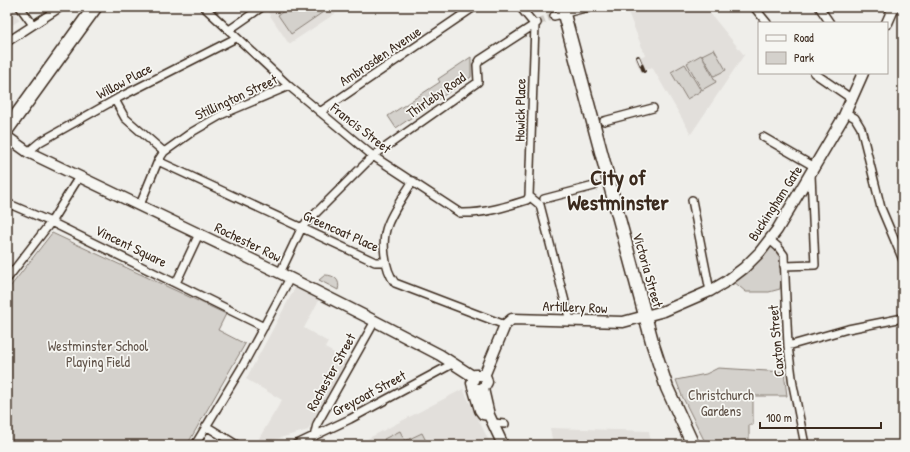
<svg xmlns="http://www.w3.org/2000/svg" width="910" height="452" font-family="'Patrick Hand',sans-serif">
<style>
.built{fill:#e2dfdb}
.green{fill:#d4d1cc;stroke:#887e75}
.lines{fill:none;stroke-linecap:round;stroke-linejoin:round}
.street-tunnel{stroke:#cbc7c1;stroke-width:7;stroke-dasharray:7 3.5;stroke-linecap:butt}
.street-casing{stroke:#3b2a1e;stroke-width:10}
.secondary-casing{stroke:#3b2a1e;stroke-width:13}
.primary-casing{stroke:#3b2a1e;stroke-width:15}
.highway-casing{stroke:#3b2a1e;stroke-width:16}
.street{stroke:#f6f6f2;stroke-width:7}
.secondary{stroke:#f6f6f2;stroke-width:10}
.primary{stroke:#f6f6f2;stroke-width:12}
.highway{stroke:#f6f6f2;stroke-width:13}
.rail-casing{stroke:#3b2a1e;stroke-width:4}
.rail{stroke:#f6f6f2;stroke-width:2.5;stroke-dasharray:8;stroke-linecap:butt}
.labels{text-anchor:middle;stroke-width:3.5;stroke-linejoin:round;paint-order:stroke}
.street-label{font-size:14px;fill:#3b2a1e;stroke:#f6f6f2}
.park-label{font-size:14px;fill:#61544a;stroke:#f6f6f2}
.town-label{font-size:22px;font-weight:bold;fill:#3b2a1e;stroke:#f6f6f2}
</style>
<rect width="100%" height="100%" fill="#efeeea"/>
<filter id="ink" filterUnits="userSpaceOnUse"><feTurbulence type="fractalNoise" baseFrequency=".025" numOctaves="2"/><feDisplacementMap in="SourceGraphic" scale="8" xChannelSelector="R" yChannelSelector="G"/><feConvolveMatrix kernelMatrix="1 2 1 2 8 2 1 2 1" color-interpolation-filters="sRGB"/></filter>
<g filter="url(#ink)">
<!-- built -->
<path class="built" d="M10,7L20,20L7,28V9Z
M266,7H345L289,44L265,8Z
M626,7H705L744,55L691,134L652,67L641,72L635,59L645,55Z
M295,288L319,300L304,328L328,342L325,348L347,360L308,430L255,445L282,400L246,379Z
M463,389L491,445H371L367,439Z
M550,428L649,431L651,445H553Z"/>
<!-- green -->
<path class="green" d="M290,7H328L329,8L291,34L278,15Z
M714,49L726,70L714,76L702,55Z
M701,55L716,82L702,90L687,63Z
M471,57V77L396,128L388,116L440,82L438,79Z
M685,64L701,91L687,99L671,72Z
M52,233L226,314L218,330L245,344L187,445H7V291Z
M770,246L785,248L780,289L769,292H746L733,281Z
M325,275C334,275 341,280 338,290L319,280Z
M718,368L784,372L787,396H753V425H749V445L706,444L682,396L676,380L706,374Z
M400,431L405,441L422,433L428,445H386L384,439Z"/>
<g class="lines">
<!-- street-tunnel -->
<path class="street-tunnel" d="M538,22L554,16"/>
<!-- street casing -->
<g class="street-casing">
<path id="street" d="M20,7L33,25
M204,7L289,86L373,156L460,213C483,214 505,207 527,200L529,196L535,25L520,7
M754,7L767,23
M819,7L830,23
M554,16L589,7
M229,30L262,7
M7,42L61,7
M814,73L852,99
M115,100L125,118L164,152
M320,112L474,7
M845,112L855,118L861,128L881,208L903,260
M604,121L653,108
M763,137L815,167
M28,152L40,142L120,97L236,38
M158,161L375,262H386
M413,181C404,195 394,209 388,224C381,240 384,269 395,283L505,325
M529,196L540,205L570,321
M544,199L594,186
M692,200L710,291
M7,203L51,222L264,327
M140,205L158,161L164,152L192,132L223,114L289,86
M770,240L778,247L784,255L788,346L793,385L805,445
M784,266L815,265L811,175
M280,273L302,227L373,156L478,82L477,65L480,60L537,23
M7,279L51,222L79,177
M176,283L199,234
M788,346L848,329L903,318
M493,423L505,424
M206,426L237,445
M314,437L317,424L375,321
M195,445L242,367L290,278
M295,445L350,419L454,363"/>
</g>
<!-- secondary casing -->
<g class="secondary-casing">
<path id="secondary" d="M887,23L894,7
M7,137L28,152L280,273L367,317L440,355L474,377
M484,376L505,325L512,319L623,322L664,311L710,291L727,281L744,268L760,252L777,230L843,118L863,73
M473,387L477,389H483L487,382L486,378L482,375H475L472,383L480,410L483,414L489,415
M483,389L489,415L503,445"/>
</g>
<!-- primary casing -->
<g class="primary-casing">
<path id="primary" d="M562,7L653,345L667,388L693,445"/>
</g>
<!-- highway casing -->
<g class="highway-casing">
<path id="highway" d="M7,129L95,7"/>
</g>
<!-- street -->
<use href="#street" class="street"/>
<!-- secondary -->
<use href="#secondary" class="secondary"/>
<!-- primary -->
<use href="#primary" class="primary"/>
<!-- highway -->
<use href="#highway" class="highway"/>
<!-- rail casing -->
<g class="rail-casing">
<path id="rail" d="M638,57L644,71"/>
</g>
<!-- rail -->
<use href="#rail" class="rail"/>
</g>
</g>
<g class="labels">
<!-- street labels -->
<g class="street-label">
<text transform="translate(380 56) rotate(-34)" y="5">Ambrosden Avenue</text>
<text transform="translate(124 81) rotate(-28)" y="5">Willow Place</text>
<text transform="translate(436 95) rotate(-35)" y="5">Thirleby Road</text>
<text transform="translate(236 97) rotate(-25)" y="5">Stillington Street</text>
<text transform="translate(520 110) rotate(-89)" y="5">Howick Place</text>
<text transform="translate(361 128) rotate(38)" y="5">Francis Street</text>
<text transform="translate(775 203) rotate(-57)" y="5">Buckingham Gate</text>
<text transform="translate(341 231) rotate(24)" y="5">Greencoat Place</text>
<text transform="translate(248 242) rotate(26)" y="5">Rochester Row</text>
<text transform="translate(131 246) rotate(26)" y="5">Vincent Square</text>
<text transform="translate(648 270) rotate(74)" y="5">Victoria Street</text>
<text transform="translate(575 307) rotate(2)" y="5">Artillery Row</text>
<text transform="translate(776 341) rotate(-95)" y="5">Caxton Street</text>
<text transform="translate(331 372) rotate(-61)" y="5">Rochester Street</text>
<text transform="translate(369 393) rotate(-28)" y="5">Greycoat Street</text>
</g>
<!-- park labels -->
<g class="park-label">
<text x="98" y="351">Westminster School<tspan x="98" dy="16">Playing Field</tspan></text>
<text x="721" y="400">Christchurch<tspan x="721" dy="16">Gardens</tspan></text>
</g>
<!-- town labels -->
<g class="town-label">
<text x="618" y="185">City of<tspan x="618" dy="25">Westminster</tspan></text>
</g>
</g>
<!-- margin -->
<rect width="910" height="452" fill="none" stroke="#f6f6f2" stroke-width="24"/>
<rect x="12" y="12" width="886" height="428" fill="none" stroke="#3b2a1e" stroke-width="1.5" filter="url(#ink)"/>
<!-- legend -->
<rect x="758" y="22" width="130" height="52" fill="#f6f6f2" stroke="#aba49d"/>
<rect x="766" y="35" width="20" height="6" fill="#f6f6f2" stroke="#aba49d"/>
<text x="794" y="42" font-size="12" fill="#3b2a1e">Road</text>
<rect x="766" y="52" width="20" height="12" fill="#d4d1cc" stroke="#aba49d"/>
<text x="794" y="62" font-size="12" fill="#3b2a1e">Park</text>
<!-- scale -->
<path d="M760 422v6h121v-6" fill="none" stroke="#3b2a1e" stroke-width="2"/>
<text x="766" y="422" font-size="12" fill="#3b2a1e" stroke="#f6f6f2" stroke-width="3" paint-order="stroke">100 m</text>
</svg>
